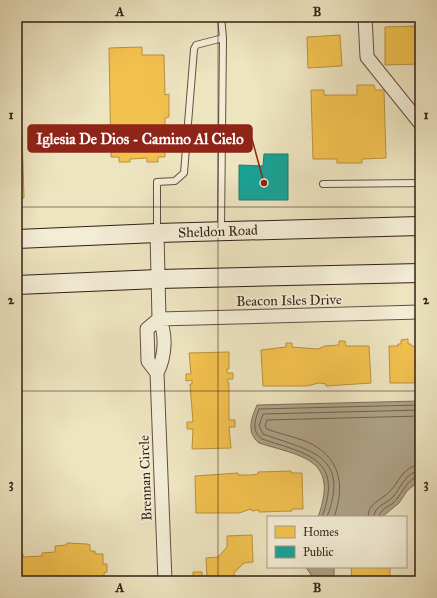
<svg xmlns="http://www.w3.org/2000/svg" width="437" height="598" font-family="'IM FELL Great Primer',serif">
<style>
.water{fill:#aea186;stroke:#7d6d59}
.homes{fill:#f2c14e;stroke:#b9903d}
.public{fill:#17a398;stroke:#1f7b71}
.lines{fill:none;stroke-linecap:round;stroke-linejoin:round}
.shore{stroke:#70604e;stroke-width:1}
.lane-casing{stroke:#625040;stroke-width:8}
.street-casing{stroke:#625040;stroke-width:15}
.secondary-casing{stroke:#331f15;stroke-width:20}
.lane{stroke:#f3edd6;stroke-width:6}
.street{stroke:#f3edd6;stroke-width:13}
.secondary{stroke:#f3edd6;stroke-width:18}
.grid{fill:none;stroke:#331f15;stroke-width:1;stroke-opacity:0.55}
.labels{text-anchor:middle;stroke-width:4;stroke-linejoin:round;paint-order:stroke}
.street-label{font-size:14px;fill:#331f15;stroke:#f3edd6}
.leader{fill:none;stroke:#8f2418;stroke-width:1.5}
.callout-dot{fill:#8f2418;stroke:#f3edd6;stroke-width:1.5}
.callout{fill:#8f2418;stroke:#8f2418;stroke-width:1.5}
.callout-label{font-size:15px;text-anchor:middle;font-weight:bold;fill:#fff}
.neatline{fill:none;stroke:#331f15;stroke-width:1.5}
.grid-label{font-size:13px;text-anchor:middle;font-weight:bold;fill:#331f15}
</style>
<rect width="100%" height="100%" fill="#ede4c0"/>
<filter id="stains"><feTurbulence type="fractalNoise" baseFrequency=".005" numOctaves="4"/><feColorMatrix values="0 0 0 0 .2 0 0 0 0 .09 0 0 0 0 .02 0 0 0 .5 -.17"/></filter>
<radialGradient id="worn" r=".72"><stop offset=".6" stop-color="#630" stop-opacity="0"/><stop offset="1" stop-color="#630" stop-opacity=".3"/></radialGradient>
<!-- water -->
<path class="water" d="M420,401V480L407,491L399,503L382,517H318C339,459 304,457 259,443C246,432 251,419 257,405Z
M306,567H334V581H313L311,575Z"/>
<!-- homes -->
<path class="homes" d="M418,26L419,64L385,65V27Z
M340,35L342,66L308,68L307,37Z
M142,47V55H164L165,95L169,94V117L165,118V157H158V162H147V158L130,159V162H119V157H111L109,48Z
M357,85H374L375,90H384L386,158L362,159V163H337V159H313L311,90H324V95H357Z
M17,132H22L24,198H17Z
M408,339V344H411V346L420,347V381L412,383H390L389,346H398V344H401V340Z
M339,341H345L346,346H369L371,383L326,386V384L319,383L307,386H263L261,350L286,347V343H292V347L318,349L325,346L339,345Z
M229,352V369H227V373H233V379H228V383H229V420H235V427H229L231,448L192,449L193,429H187V422H193L190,384H192V380L186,381V374H191L189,353Z
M291,471V473H302L303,509H292V511L259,512V510L252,511L251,509L239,513H196L195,476L238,473V475H251L258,474V472Z
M252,535L253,562L244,563L234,573L235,581H193V572H202V576H207L206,558L218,557L227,547V536Z
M67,543L87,544L90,545V551H95V554H103V564H107V572L104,573V581H17V554H23V557L42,556V553L55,552V546L67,545Z
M351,567H390V581H352Z"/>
<!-- public -->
<path class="public" d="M264,154H288V200H239V165L263,166Z"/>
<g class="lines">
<!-- shore -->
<path class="shore" d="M322,517C344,458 307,454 262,439C251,431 255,420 259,409L420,405
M327,517C351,454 309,451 263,434L259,426L263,414L420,410
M334,517C346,485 340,455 305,441C293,436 279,434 267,429L265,426L267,420L420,416
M368,517C368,504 379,501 387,494C399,484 402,466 420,465
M374,517C374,506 386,504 393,497C401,488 405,472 420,471
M379,517C380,510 387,507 392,504C402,496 406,478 420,476"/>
<!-- lane casing -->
<g class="lane-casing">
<path id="lane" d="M221,17L223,38
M323,184L420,183
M157,231V182L175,181L184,173L194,49L196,45L223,38L221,229"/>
</g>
<!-- street casing -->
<g class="street-casing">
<path id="street" d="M365,17L367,57L420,123
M157,233L159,319C167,335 165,357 157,373L165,581
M159,319L420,312
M157,373L148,361L147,329L159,319"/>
</g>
<!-- secondary casing -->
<g class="secondary-casing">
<path id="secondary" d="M17,239L157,233L420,226
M17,285L158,279L420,273"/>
</g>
<!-- lane -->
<use href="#lane" class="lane"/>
<!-- street -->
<use href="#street" class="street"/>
<!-- secondary -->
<use href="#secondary" class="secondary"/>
</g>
<!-- grid -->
<path class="grid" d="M218,17V581M17,207H420M17,391H420"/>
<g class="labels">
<!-- street labels -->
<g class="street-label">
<text transform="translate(218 231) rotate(-2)" y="5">Sheldon Road</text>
<text transform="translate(289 300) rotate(-1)" y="5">Beacon Isles Drive</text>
<text transform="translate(145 478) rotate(-92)" y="5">Brennan Circle</text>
</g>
</g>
<!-- callouts -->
<path class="leader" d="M264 183L252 139"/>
<circle class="callout-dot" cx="264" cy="183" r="4"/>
<rect class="callout" x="28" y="125" width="224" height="27" rx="4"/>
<g class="callout-label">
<text x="140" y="144">Iglesia De Dios - Camino Al Cielo</text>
</g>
<!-- margin -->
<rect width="437" height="598" fill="none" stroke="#ede4c0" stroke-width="44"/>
<!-- legend -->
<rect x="267" y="516" width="140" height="52" fill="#f3edd6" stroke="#a69b89"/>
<rect x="275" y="526" width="20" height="12" fill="#f2c14e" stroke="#a69b89"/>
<text x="303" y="536" font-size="12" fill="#331f15">Homes</text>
<rect x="275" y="546" width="20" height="12" fill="#17a398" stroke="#a69b89"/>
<text x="303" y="556" font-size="12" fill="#331f15">Public</text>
<rect x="22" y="22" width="393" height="554" class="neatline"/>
<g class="grid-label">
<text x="120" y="16">A</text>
<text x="317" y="16">B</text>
<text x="11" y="119">1</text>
<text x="426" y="119">1</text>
<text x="11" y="304">2</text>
<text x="426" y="304">2</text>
<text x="11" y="488">3</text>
<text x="426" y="488">3</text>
<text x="120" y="592">A</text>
<text x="317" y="592">B</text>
</g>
<rect width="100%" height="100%" filter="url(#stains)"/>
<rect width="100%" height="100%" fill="url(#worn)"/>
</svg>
